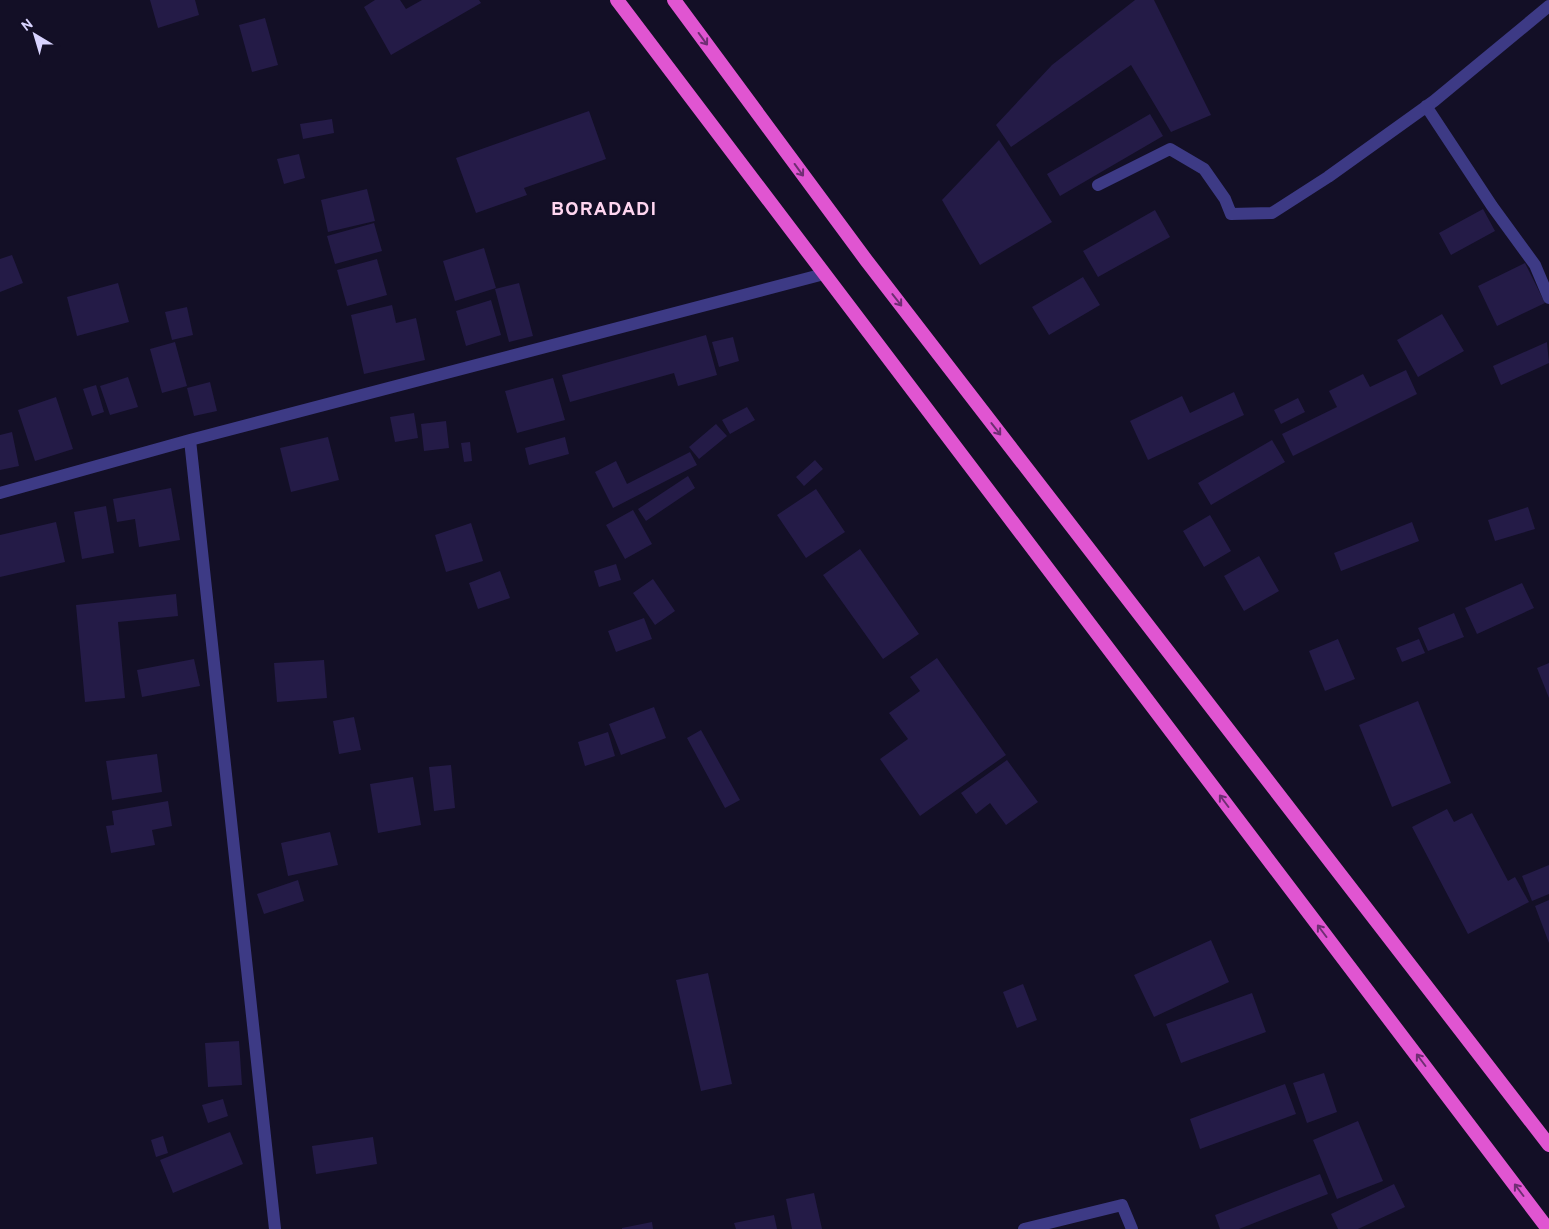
<svg xmlns="http://www.w3.org/2000/svg" width="1549" height="1229" font-family="Overpass,sans-serif">
<style>
.building{fill:#241b47}
.lines{fill:none;stroke-linecap:round;stroke-linejoin:round}
.minor{stroke:#3d3a85;stroke-width:12}
.trunk{stroke:#e055d1;stroke-width:14}
.oneway{stroke:#6f2e73}
.labels{text-anchor:middle;stroke-width:5;stroke-linejoin:round;paint-order:stroke}
.district-label{font-size:19px;font-weight:bold;letter-spacing:1px;fill:#ffd6f0;stroke:#130f26}
</style>
<rect width="100%" height="100%" fill="#130f26"/>
<!-- building -->
<path class="building" d="M150,0H195L199,15L158,28Z
M375,0H400L406,9L422,0H479L481,3L391,55L364,7Z
M1135,0H1154L1211,115L1171,132L1131,65L1011,147L996,125L1052,65Z
M265,18L278,65L252,72L239,25Z
M589,111L606,159L524,188L527,195L476,213L456,158Z
M1150,114L1163,136L1060,196L1047,174Z
M332,119L334,133L303,139L300,124Z
M999,140L1052,222L980,265L942,200Z
M299,154L305,178L284,184L277,159Z
M367,189L375,221L328,232L321,200Z
M1483,209L1495,231L1451,255L1439,233Z
M1155,210L1170,237L1098,277L1083,251Z
M374,223L382,251L335,264L327,236Z
M484,248L496,288L455,301L443,261Z
M12,255L23,283L0,292V259Z
M377,259L387,295L347,306L337,270Z
M1525,263L1545,303L1497,326L1478,286Z
M1083,277L1100,305L1049,335L1032,307Z
M118,283L129,322L77,336L67,297Z
M519,283L533,336L509,342L495,289Z
M491,300L501,335L466,346L456,311Z
M392,305L396,323L416,318L425,360L364,374L351,315Z
M187,307L193,335L172,340L165,312Z
M1442,314L1464,351L1418,377L1397,340Z
M706,335L717,375L678,386L674,373L570,402L562,375Z
M733,337L739,361L719,367L712,342Z
M175,342L187,386L162,393L150,349Z
M1547,342L1549,363L1501,385L1493,366Z
M1406,370L1417,394L1293,456L1282,434L1337,407L1329,391L1363,374L1370,387Z
M128,377L138,407L110,415L100,386Z
M553,378L565,420L517,433L505,391Z
M210,382L217,411L194,416L187,388Z
M96,385L104,412L92,416L83,389Z
M1234,392L1244,415L1148,460L1130,421L1182,396L1190,413Z
M56,397L73,449L35,461L18,410Z
M1298,398L1305,412L1281,424L1274,410Z
M747,407L755,420L730,434L722,420Z
M414,413L418,438L395,442L390,417Z
M446,421L449,448L424,451L421,424Z
M716,424L727,436L699,459L689,447Z
M12,432L19,466L0,470V435Z
M328,437L339,480L291,492L280,448Z
M565,437L569,454L529,465L525,448Z
M1272,440L1285,462L1211,505L1198,483Z
M470,442L472,461L464,462L461,443Z
M690,452L697,465L613,508L595,472L616,461L627,484Z
M815,460L823,469L804,486L796,477Z
M688,476L695,488L646,521L638,509Z
M171,488L180,540L139,547L135,519L117,522L113,499Z
M816,489L845,532L806,558L777,515Z
M106,506L114,553L82,559L74,512Z
M1528,507L1535,529L1495,541L1488,520Z
M633,510L652,544L625,559L606,525Z
M1210,515L1231,551L1204,567L1183,531Z
M56,522L65,562L0,577V535Z
M1412,522L1419,541L1341,571L1334,553Z
M471,523L483,561L446,572L435,535Z
M860,549L919,634L883,659L823,575Z
M1259,556L1279,591L1244,611L1224,576Z
M616,564L621,580L599,587L594,571Z
M500,571L510,598L478,609L469,583Z
M653,579L675,611L655,625L633,593Z
M1522,583L1534,608L1477,634L1465,608Z
M176,594L178,616L118,622L125,698L85,702L76,605Z
M1454,613L1464,637L1428,651L1418,628Z
M644,618L652,639L616,652L608,631Z
M1338,639L1355,679L1325,691L1309,651Z
M1419,639L1425,653L1402,662L1396,648Z
M937,658L1006,755L920,816L880,759L908,739L889,713L920,691L910,677Z
M194,659L200,686L142,697L137,670Z
M324,660L327,698L277,702L274,663Z
M1549,663V698L1537,668Z
M1418,701L1451,783L1392,807L1359,725Z
M654,707L666,738L621,755L609,724Z
M354,717L361,750L339,754L333,721Z
M701,730L740,800L725,808L687,738Z
M608,732L615,756L585,766L578,742Z
M157,754L162,792L112,800L106,761Z
M1007,760L1038,802L1006,825L990,803L976,814L961,793Z
M451,765L455,808L434,811L429,767Z
M413,777L421,825L378,833L370,784Z
M168,801L172,826L152,830L155,845L111,853L106,826L114,825L112,811Z
M1447,809L1454,822L1472,813L1508,881L1515,877L1529,902L1468,934L1412,827Z
M330,832L338,865L288,876L281,843Z
M1549,865V894L1532,901L1522,876Z
M298,880L304,901L264,914L257,894Z
M1549,900V943L1535,906Z
M1211,940L1229,982L1154,1017L1134,975Z
M708,973L732,1084L701,1091L676,980Z
M1023,984L1037,1020L1017,1028L1003,992Z
M1252,993L1266,1032L1181,1063L1166,1024Z
M239,1041L242,1085L208,1087L205,1043Z
M1324,1073L1337,1112L1307,1123L1293,1083Z
M1285,1084L1296,1114L1200,1149L1190,1119Z
M223,1099L228,1116L208,1123L202,1105Z
M1358,1121L1383,1181L1337,1199L1313,1140Z
M230,1132L243,1164L173,1193L160,1160Z
M163,1136L168,1153L156,1157L151,1140Z
M373,1137L377,1164L316,1174L312,1146Z
M1320,1174L1328,1194L1239,1229H1220L1215,1215Z
M1394,1184L1405,1207L1358,1229H1338L1331,1214Z
M814,1193L822,1229H792L786,1199Z
M774,1215L777,1229H736L734,1223Z
M652,1222L653,1229H622V1228Z"/>
<g class="lines">
<!-- minor -->
<path class="minor" d="M1426,106L1492,206L1535,265L1549,298
M1098,185L1170,149L1204,169L1225,199L1231,214L1272,213L1328,177L1434,101L1549,6
M190,440L275,1229
M0,493L190,440L824,274
M1024,1229L1122,1205L1132,1229"/>
<!-- trunk -->
<path class="trunk" d="M617,0L1548,1229
M674,0L866,260L1549,1145"/>
</g>
<!-- one-way arrows -->
<defs><path id="oneway-shaft" d="M-6 0H5M1.5-3L5.5 0L1.5 3" fill="none" stroke-width="1.6" stroke-linecap="round" stroke-linejoin="round" transform="scale(1.25)"/></defs>
<g class="oneway">
<use href="#oneway-shaft" transform="translate(703 39) rotate(54)"/>
<use href="#oneway-shaft" transform="translate(799 170) rotate(54)"/>
<use href="#oneway-shaft" transform="translate(897 300) rotate(52)"/>
<use href="#oneway-shaft" transform="translate(996 429) rotate(52)"/>
<use href="#oneway-shaft" transform="translate(1224 801) rotate(-127)"/>
<use href="#oneway-shaft" transform="translate(1322 931) rotate(-127)"/>
<use href="#oneway-shaft" transform="translate(1421 1060) rotate(-127)"/>
<use href="#oneway-shaft" transform="translate(1519 1190) rotate(-127)"/>
</g>
<g class="labels">
<!-- district labels -->
<g class="district-label">
<text x="604" y="215">BORADADI</text>
</g>
</g>
<!-- north arrow -->
<g transform="translate(35 35) rotate(322)" stroke="#130f26" stroke-width="4" paint-order="stroke">
<path d="M0-4L9 19L0 12L-9 19Z" fill="#d9d4ff"/>
<text y="-8" font-size="14" font-weight="bold" text-anchor="middle" fill="#d9d4ff">N</text>
</g>
</svg>
